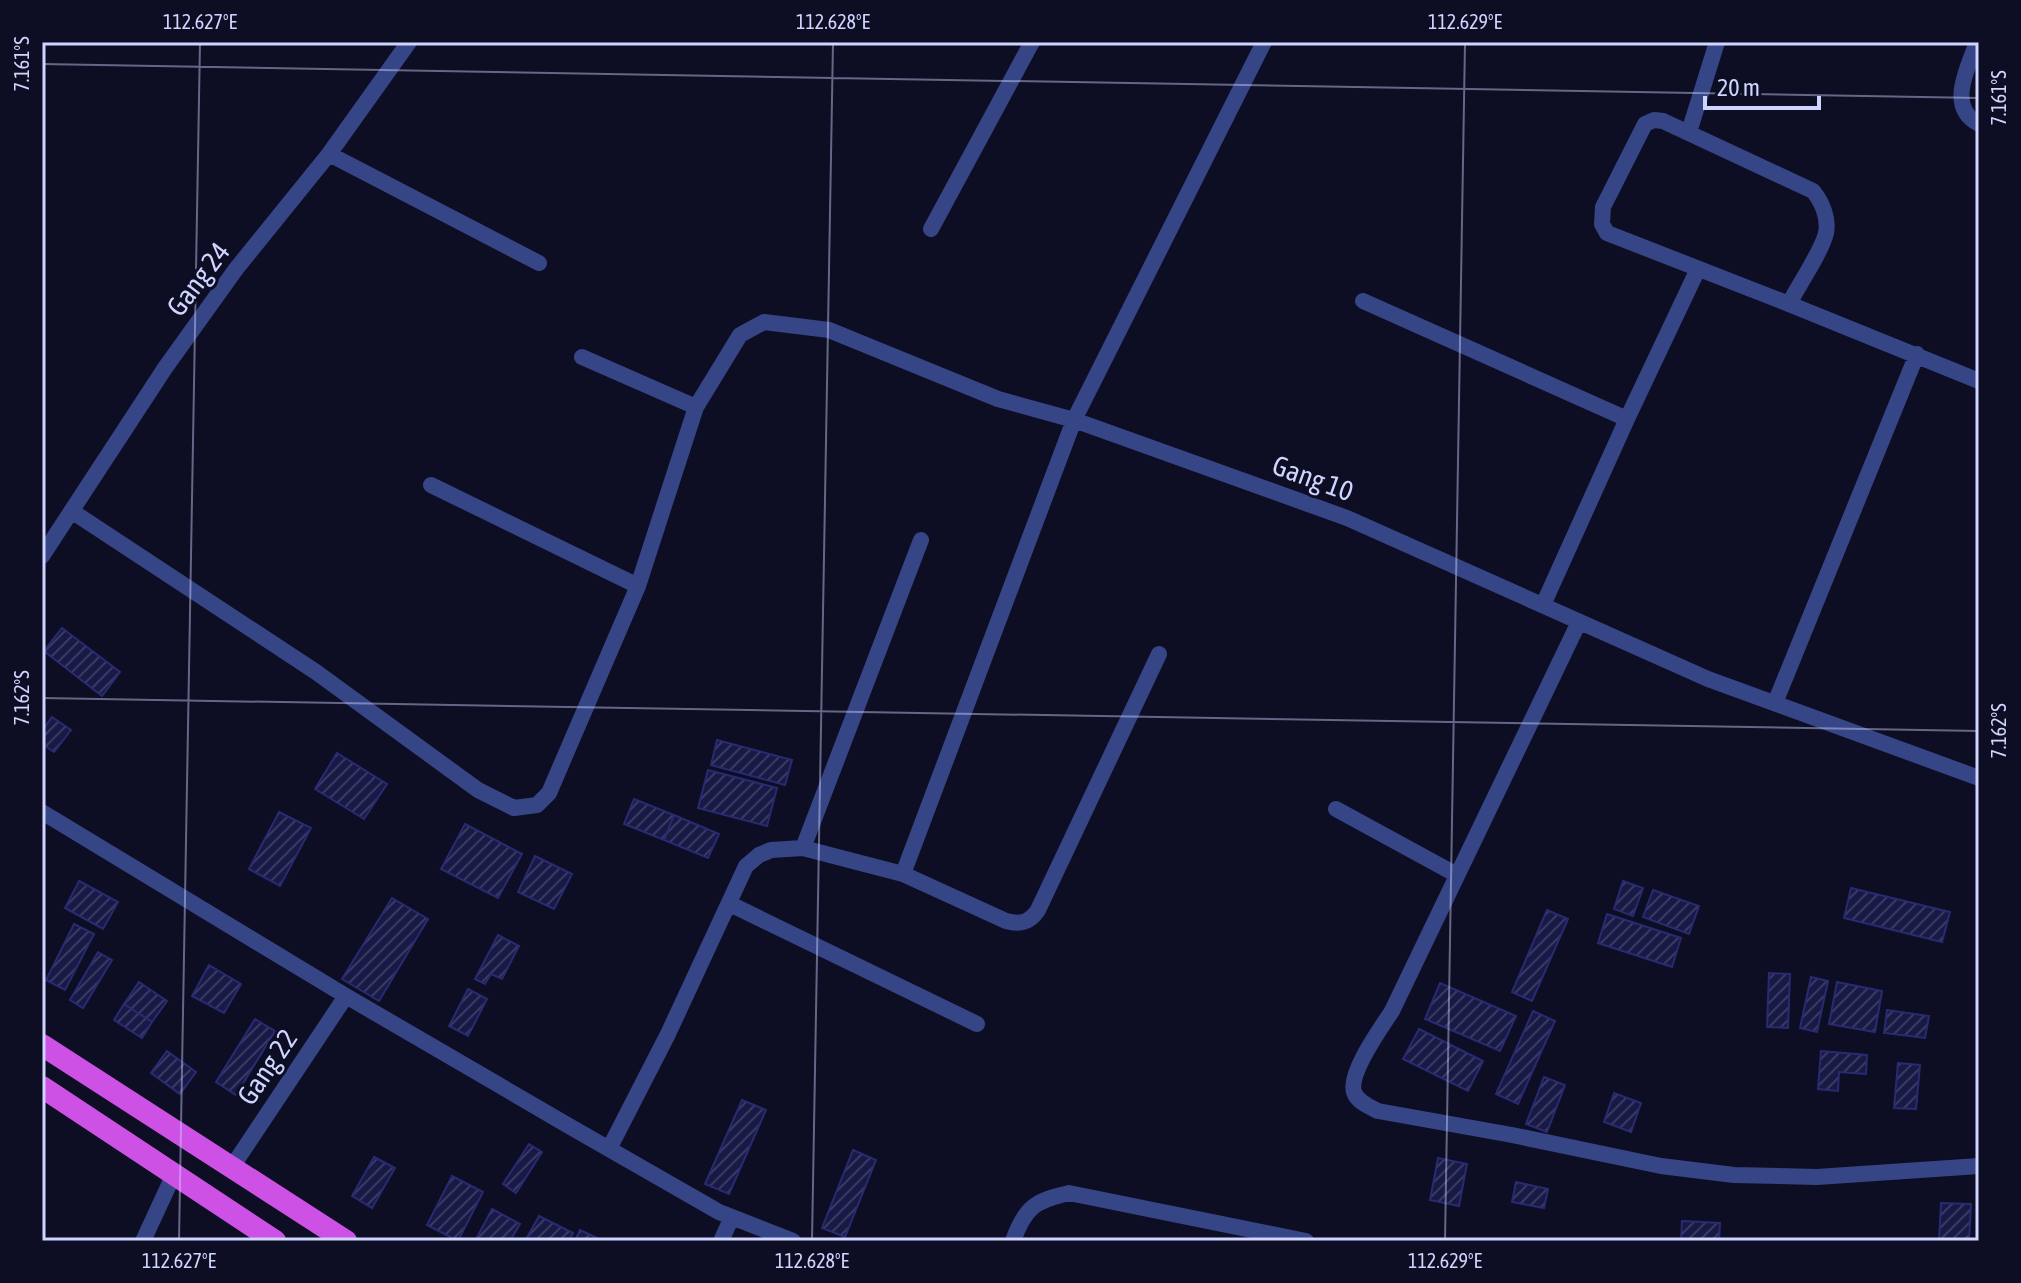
<svg xmlns="http://www.w3.org/2000/svg" width="2021" height="1283" font-family="'Asap Condensed',sans-serif">
<style>
.building{fill:url(#building-hatch);stroke:#292b72;stroke-width:2}
.lines{fill:none;stroke-linecap:round;stroke-linejoin:round}
.minor{stroke:#364585;stroke-width:16}
.trunk{stroke:#cc51e4;stroke-width:22}
.ticks{fill:none;stroke:#d0d5ff;stroke-width:2;stroke-opacity:0.45}
.labels{text-anchor:middle;stroke-width:6;stroke-linejoin:round;paint-order:stroke}
.street-label{font-size:28px;fill:#d0d5ff;stroke:#0d0e24}
.neatline{fill:none;stroke:#d0d5ff;stroke-width:3}
.ticks-label{font-size:20px;text-anchor:middle;fill:#d0d5ff}
</style>
<defs>
<pattern id="building-hatch" width="6" height="6" patternUnits="userSpaceOnUse" patternTransform="scale(2)"><rect width="6" height="6" fill="#181945"/><path d="M-1 1l2-2M0 6l6-6M5 7l2-2" fill="none" stroke="#393a61"/></pattern>
</defs>
<rect width="100%" height="100%" fill="#0d0e24"/>
<!-- building -->
<path class="building" d="M62,628L120,672L102,696L44,651Z
M52,717L71,730L54,752L42,744V731Z
M717,740L792,760L785,785L711,765Z
M337,753L387,784L364,819L315,789Z
M708,770L777,788L767,826L698,808Z
M634,799L674,815L664,840L624,824Z
M279,812L311,828L280,886L249,869Z
M674,815L719,834L708,858L664,840Z
M465,824L522,854L498,898L441,869Z
M535,856L572,874L554,909L518,892Z
M79,881L118,902L103,929L65,908Z
M1623,881L1643,888L1633,916L1614,909Z
M1851,888L1950,912L1942,942L1844,918Z
M1653,890L1699,906L1689,934L1643,917Z
M392,898L428,919L379,1001L342,979Z
M1547,910L1568,919L1532,1001L1512,992Z
M1607,914L1681,938L1672,967L1598,943Z
M74,924L94,934L65,990L46,980Z
M498,935L519,946L502,979L491,974L485,984L475,979Z
M98,952L112,960L83,1008L70,1000Z
M209,965L241,984L224,1013L192,996Z
M1769,973L1790,974L1788,1028L1767,1027Z
M1811,977L1828,981L1817,1032L1800,1028Z
M139,982L167,1001L152,1022L124,1004Z
M1837,982L1882,991L1875,1032L1829,1024Z
M1440,983L1516,1016L1500,1051L1425,1019Z
M468,989L487,999L468,1036L449,1026Z
M124,1004L152,1022L142,1038L114,1020Z
M1887,1010L1929,1016L1925,1038L1884,1033Z
M1533,1011L1555,1021L1518,1104L1496,1094Z
M255,1019L275,1031L236,1095L216,1082Z
M1419,1029L1483,1061L1468,1091L1403,1059Z
M167,1051L196,1072L180,1094L151,1073Z
M1821,1051L1867,1055L1866,1074L1839,1072L1838,1091L1818,1089Z
M1898,1063L1920,1065L1916,1109L1894,1108Z
M1544,1077L1565,1085L1547,1132L1526,1124Z
M1614,1093L1641,1103L1631,1132L1604,1122Z
M742,1100L766,1110L729,1194L705,1184Z
M529,1144L542,1152L516,1193L503,1184Z
M853,1150L876,1160L845,1237L822,1228Z
M374,1157L395,1168L372,1208L352,1196Z
M1438,1158L1467,1164L1459,1206L1430,1200Z
M452,1176L483,1192L458,1241L427,1225Z
M1516,1182L1548,1189L1544,1208L1512,1202Z
M1941,1203L1971,1204L1969,1241H1939Z
M492,1209L520,1224L510,1241H475Z
M539,1216L573,1233L569,1241H525Z
M1682,1221L1720,1223L1719,1241H1681Z
M580,1230L603,1241H575Z"/>
<g class="lines">
<!-- minor -->
<path class="minor" d="M1977,42C1968,68 1946,107 1979,124
M1689,132L1717,42
M329,154L539,263
M931,229L1032,42
M1363,301L1627,419
M1789,304L1607,233L1602,224L1603,207L1645,124L1654,120L1663,121L1813,191C1822,202 1829,218 1826,233C1822,251 1798,286 1789,304L1979,381
M582,357L696,407
M431,485L638,586
M73,512L316,672L478,790L514,808L537,805L549,793L638,586L696,407L740,335L764,322L829,330L998,399L1074,420L1347,518L1708,679L1979,778
M42,556L165,368L236,269L329,154L409,42
M1543,605L1627,419L1698,269
M1579,622L1392,1011C1381,1028 1348,1073 1354,1092C1357,1102 1370,1107 1378,1111L1512,1135L1661,1166L1734,1175L1817,1177L1979,1166
M1775,703L1917,354
M1336,809L1457,875
M42,812L346,996L569,1126L719,1212L793,1241
M803,848L921,540
M903,874L1074,420L1264,42
M730,904L977,1024
M609,1149L668,1034L746,866L759,855L771,850L803,848L903,874L1006,921C1021,925 1030,922 1038,910L1159,654
M232,1167L346,996
M143,1241L174,1174
M721,1241L732,1217
M1013,1241C1025,1207 1035,1201 1069,1193L1306,1241"/>
<!-- trunk -->
<path class="trunk" d="M42,1045L346,1241
M42,1087L275,1241"/>
</g>
<!-- ticks -->
<path class="ticks" d="M42,64L1979,98M42,698L1979,731M179,1241L200,42M812,1241L833,42M1445,1241L1465,42"/>
<g class="labels">
<!-- street labels -->
<g class="street-label">
<text transform="translate(198 279) rotate(-53)" y="10">Gang 24</text>
<text transform="translate(1313 478) rotate(20)" y="10">Gang 10</text>
<text transform="translate(267 1067) rotate(-56)" y="10">Gang 22</text>
</g>
</g>
<!-- border -->
<rect width="2021" height="1283" fill="none" stroke="#0d0e24" stroke-width="88"/>
<!-- scale -->
<path d="M1705 96v12h114v-12" fill="none" stroke="#d0d5ff" stroke-width="4"/>
<text x="1717" y="96" font-size="24" fill="#d0d5ff" stroke="#0d0e24" stroke-width="6" paint-order="stroke">20 m</text>
<rect x="44" y="44" width="1933" height="1195" class="neatline"/>
<g class="ticks-label">
<text x="200" y="29">112.627°E</text>
<text x="833" y="29">112.628°E</text>
<text x="1465" y="29">112.629°E</text>
<text transform="translate(22 64) rotate(-90)" y="7">7.161°S</text>
<text transform="translate(1999 98) rotate(-90)" y="7">7.161°S</text>
<text transform="translate(22 698) rotate(-90)" y="7">7.162°S</text>
<text transform="translate(1999 731) rotate(-90)" y="7">7.162°S</text>
<text x="179" y="1268">112.627°E</text>
<text x="812" y="1268">112.628°E</text>
<text x="1445" y="1268">112.629°E</text>
</g>
</svg>
